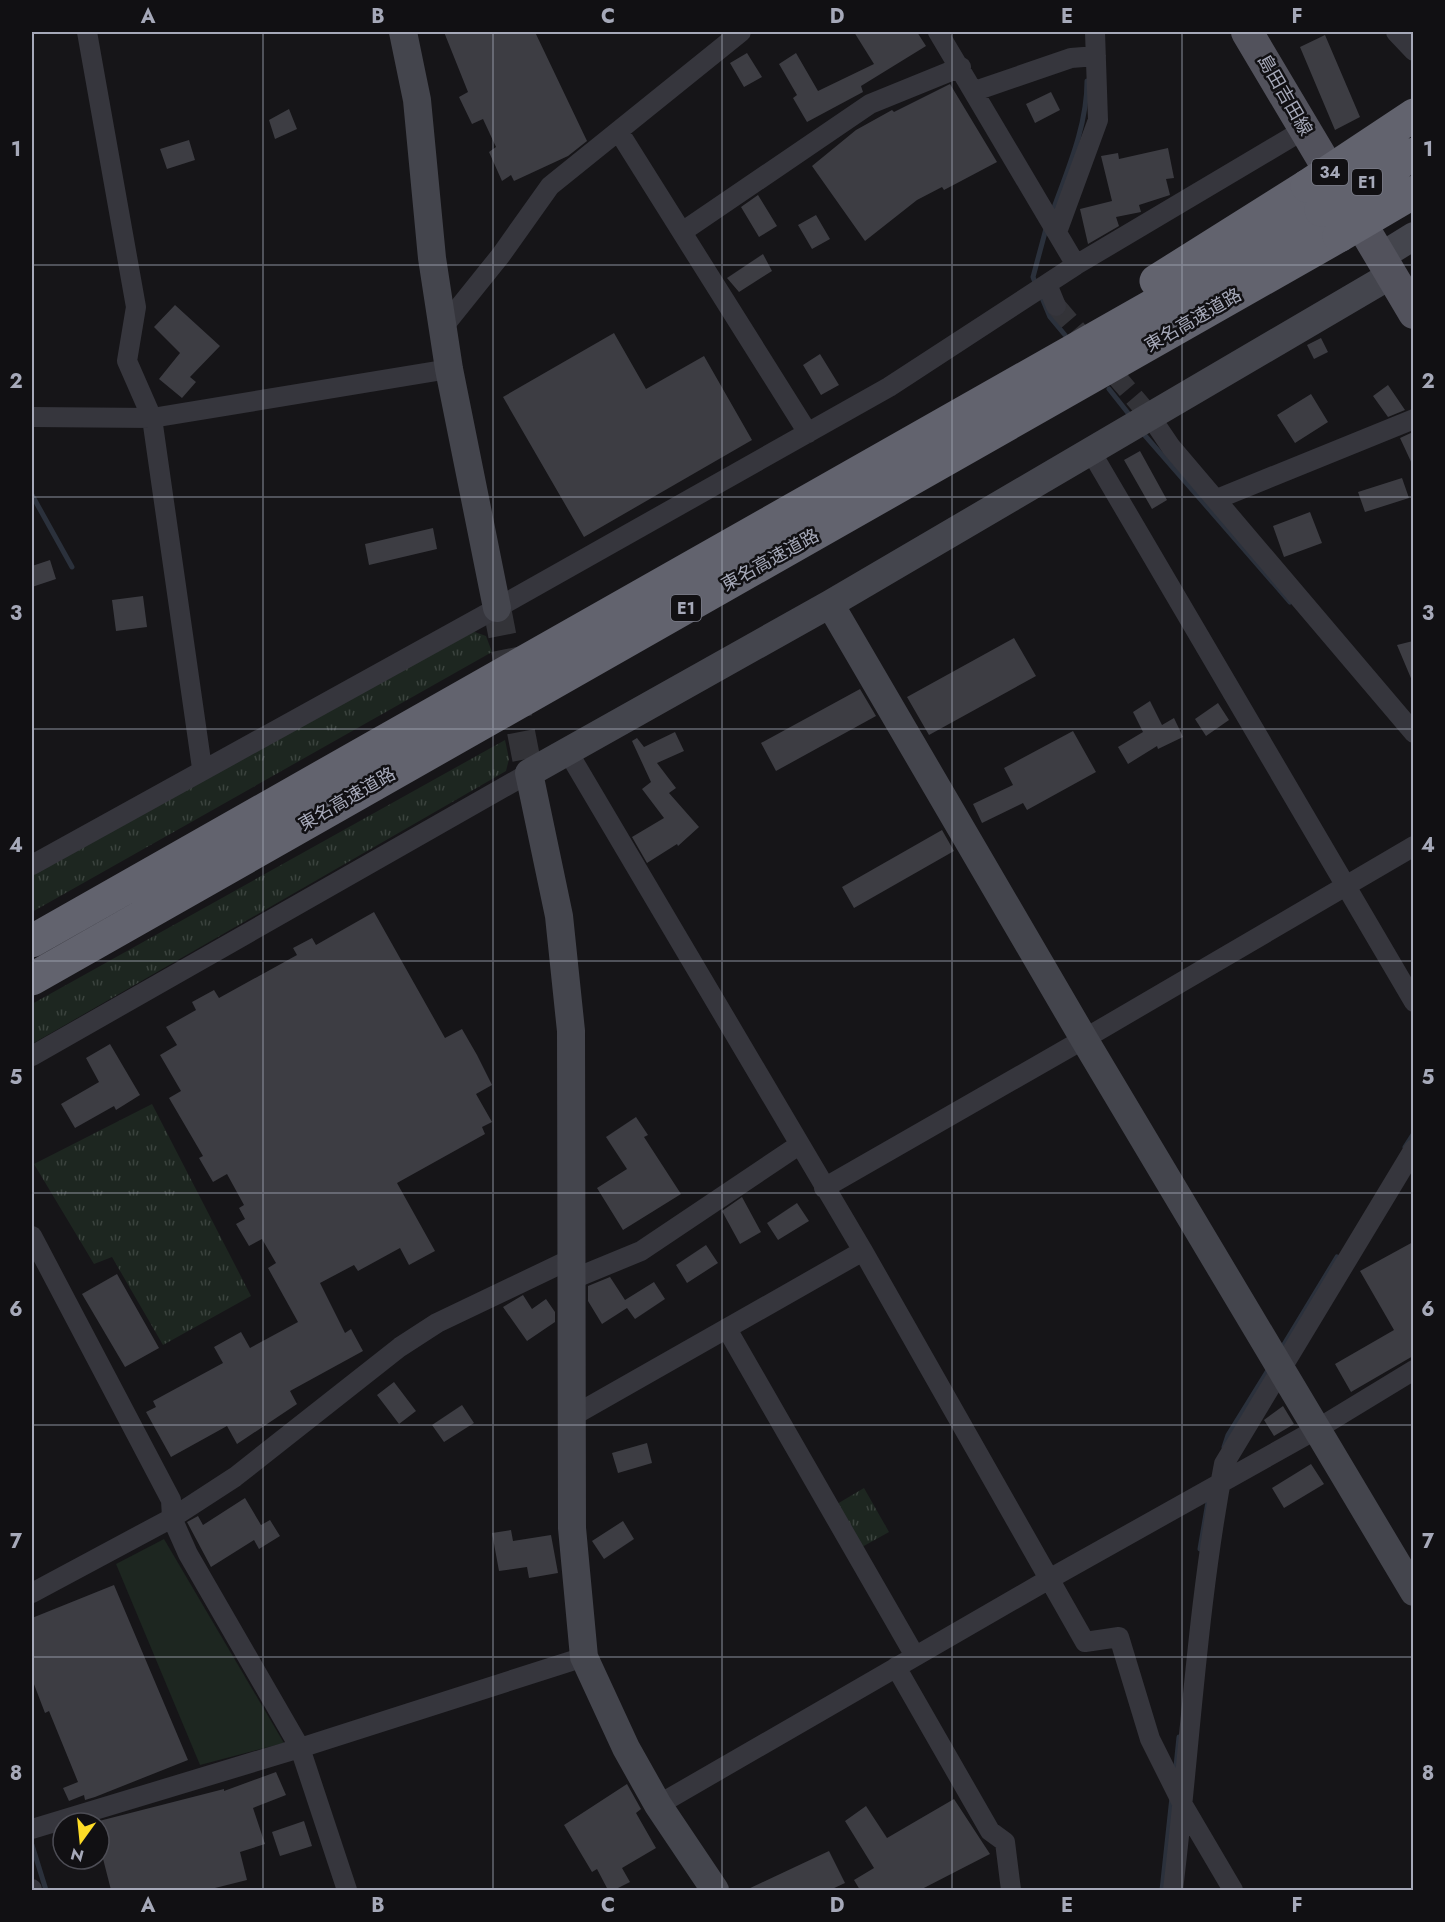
<svg xmlns="http://www.w3.org/2000/svg" width="1445" height="1922" font-family="Jost,'Noto Sans JP',sans-serif">
<style>
.grass{fill:url(#grass-tufts)}
.green{fill:#1d2620}
.lines{fill:none;stroke-linecap:round;stroke-linejoin:round}
.stream{stroke:#2b313c;stroke-width:5}
.building{fill:#3d3d43}
.street-tunnel{stroke:#333338;stroke-width:20;stroke-dasharray:20 10;stroke-linecap:butt}
.secondary-tunnel{stroke:#333338;stroke-width:28;stroke-dasharray:28 14;stroke-linecap:butt}
.street{stroke:#36363d;stroke-width:20}
.secondary{stroke:#44454d;stroke-width:28}
.primary{stroke:#52525c;stroke-width:32}
.highway{stroke:#62636e;stroke-width:33}
.highway-bridge{stroke:#62636e;stroke-width:33}
.grid{fill:none;stroke:#a6a9b9;stroke-width:1.5;stroke-opacity:0.55}
.labels{text-anchor:middle;stroke-width:5;stroke-linejoin:round;paint-order:stroke}
.shield{fill:#111013;stroke:#797b87;stroke-width:1.5}
.shield-label{font-size:16px;font-weight:bold;fill:#a6a9b9}
.street-label{font-size:18px;fill:#a6a9b9;stroke:#111013}
.neatline{fill:none;stroke:#a6a9b9;stroke-width:2}
.grid-label{font-size:20px;text-anchor:middle;font-weight:bold;fill:#a6a9b9}
</style>
<defs>
<pattern id="grass-tufts" width="24" height="20" patternUnits="userSpaceOnUse" patternTransform="scale(1.5)"><rect width="24" height="20" fill="#1d2620"/><path d="M3 7l-1-3M5 7V3M7 7l1-3M15 17l-1-3M17 17v-4M19 17l1-3" fill="none" stroke="#3b433e"/></pattern>
</defs>
<rect width="100%" height="100%" fill="#161518"/>
<!-- grass -->
<path class="grass" d="M469,630L486,636L492,652L32,912V874Z
M505,740L509,759L506,771L32,1044V1004Z
M152,1104L251,1296L163,1345L112,1257L94,1264L34,1164Z
M864,1488L889,1532L862,1547L837,1504Z"/>
<!-- green -->
<path class="green" d="M164,1539L284,1743L200,1765L116,1564Z"/>
<g class="lines">
<!-- stream -->
<path class="stream" d="M1052,213C1067,171 1087,127 1087,81
M1036,285L1033,277L1047,225
M1040,293L1050,317L1065,335
M1109,389L1132,418
M1141,431L1290,602
M32,495L72,567
M1405,1147L1414,1133
M1280,1351L1337,1257
M1224,1447L1228,1435L1270,1367
M1200,1549L1209,1496
M1175,1776L1179,1737
M32,1845L46,1890
M1162,1890L1172,1797"/>
</g>
<!-- building -->
<path class="building" d="M444,32H535L587,141L568,156L514,181L511,175L502,181L489,152L496,147L483,119L472,124L459,97L468,92Z
M854,32H917L926,46L861,86L863,92L807,122L793,98L797,95L779,64L796,53L818,91L874,64Z
M1325,35L1360,117L1335,130L1300,47Z
M747,53L762,77L744,87L730,63Z
M950,84L997,162L944,190L942,187L917,200L865,241L812,166L856,130L892,110L894,112Z
M1051,92L1060,110L1035,123L1026,104Z
M289,109L297,129L275,139L269,120Z
M189,140L195,160L167,169L160,149Z
M1168,148L1174,178L1166,179L1170,195L1139,205L1141,212L1116,217L1119,226L1088,244L1080,209L1112,201L1101,156L1118,153L1119,159Z
M758,195L777,226L759,237L741,207Z
M816,215L830,239L812,249L798,225Z
M763,254L772,271L739,292L727,278Z
M175,305L220,346L190,377L196,382L182,398L159,379L180,353L154,327Z
M614,333L646,389L704,356L752,440L584,537L503,397Z
M1321,338L1328,352L1314,359L1307,345Z
M820,354L839,385L821,395L803,365Z
M1388,385L1405,410L1388,417L1373,396Z
M1311,394L1328,422L1295,443L1277,415Z
M1413,432V466L1400,438Z
M1140,451L1167,500L1152,509L1124,460Z
M1402,478L1409,498L1365,512L1358,492Z
M1310,512L1322,543L1284,557L1273,526Z
M433,528L437,549L369,565L365,544Z
M50,560L56,579L32,587V566Z
M143,596L147,627L116,631L112,600Z
M1014,638L1036,676L929,735L907,697Z
M1413,641V683L1397,645Z
M860,689L876,716L776,771L761,743Z
M1150,701L1162,725L1174,718L1183,737L1158,749L1157,746L1128,764L1118,747L1143,732L1133,712Z
M1218,703L1229,720L1206,736L1195,719Z
M1073,731L1096,772L1027,810L1023,803L982,823L973,804L1013,785L1004,768Z
M675,732L684,751L657,763L676,788L669,793L699,827L678,846L677,844L647,863L632,837L664,818L642,789L651,782L632,741L637,738L644,747Z
M942,830L954,851L854,908L842,887Z
M374,912L445,1038L462,1029L477,1055L492,1085L476,1094L492,1122L482,1127L485,1134L397,1183L435,1251L409,1265L400,1248L358,1271L354,1265L320,1283L345,1333L351,1329L363,1351L290,1391L297,1404L237,1444L227,1426L171,1457L146,1412L156,1407L153,1401L223,1363L214,1347L241,1332L250,1348L298,1322L268,1268L276,1263L262,1239L249,1246L236,1224L245,1219L239,1208L244,1205L227,1174L213,1182L199,1158L203,1156L169,1098L181,1091L160,1055L177,1045L166,1027L196,1010L192,1002L214,990L219,998L297,955L293,948L312,938L316,945Z
M110,1044L140,1095L116,1110L114,1106L75,1128L61,1104L99,1082L86,1058Z
M636,1117L648,1135L644,1137L681,1194L623,1230L597,1188L627,1169L606,1137Z
M742,1197L761,1232L740,1244L722,1211Z
M797,1203L809,1221L778,1240L767,1223Z
M1413,1242V1356L1351,1392L1335,1364L1394,1330L1360,1271Z
M706,1245L718,1263L687,1283L676,1265Z
M117,1274L159,1348L125,1367L82,1294Z
M610,1277L625,1300L654,1282L665,1299L635,1319L627,1308L602,1324L588,1301V1286Z
M523,1295L532,1309L546,1299L555,1312V1322L527,1341L503,1307Z
M394,1382L416,1411L399,1424L377,1395Z
M462,1405L474,1423L444,1442L432,1425Z
M1283,1406L1294,1424L1274,1436L1264,1420Z
M647,1443L652,1463L618,1473L612,1453Z
M1311,1464L1324,1484L1284,1508L1272,1488Z
M245,1498L261,1525L270,1520L280,1536L259,1549L254,1540L211,1567L187,1522L198,1516L203,1525Z
M623,1521L634,1539L604,1559L592,1541Z
M511,1530L513,1541L551,1535L558,1573L529,1578L527,1567L499,1571L492,1533Z
M114,1585L188,1760L95,1797L85,1800L84,1795L69,1801L63,1788L78,1782L49,1711L45,1713L32,1679V1618Z
M276,1772L286,1795L253,1808L265,1844L240,1852L247,1880L207,1890H111L99,1843V1821L224,1789V1791Z
M627,1784L641,1809L636,1813L656,1848L622,1868L630,1882L614,1890H608L597,1869L592,1872L564,1825Z
M954,1799L990,1854L920,1890H860L854,1880L874,1868L845,1821L866,1806L887,1838Z
M304,1821L312,1846L280,1856L272,1832Z
M829,1851L845,1883L830,1890H746Z"/>
<g class="lines">
<!-- street-tunnel -->
<path class="street-tunnel" d="M1056,306L1150,416"/>
<!-- secondary-tunnel -->
<path class="secondary-tunnel" d="M497,608L529,773"/>
<!-- street -->
<path class="street" d="M87,32L136,307L127,361L152,418L202,768
M938,32L1076,265
M1396,32L1414,51
M975,91L1071,58L1096,56
M619,132L808,433
M682,232L870,104L961,67
M1057,232L1098,120L1095,32
M1047,284L1056,306
M444,326L501,255L550,186L741,32
M1150,416L1171,447L1414,733
M32,417L152,418L449,369
M1090,450L1414,1002
M1217,499L1414,419
M568,752L863,1251L1085,1642L1119,1637L1150,1739L1183,1805L1233,1890
M32,865L497,608L889,387L1076,265L1305,129
M32,1056L529,773
M824,1188L1084,1039L1414,846
M32,1236L171,1500L172,1518L188,1554L300,1748L347,1890
M573,1279L641,1251L799,1145
M727,1329L915,1656
M571,1417L863,1251
M32,1593L172,1518L235,1477L400,1347L437,1323L573,1258
M896,1667L990,1831L1005,1842L1011,1890
M658,1805L1051,1578L1317,1429L1414,1370
M32,1829L300,1748L584,1657
M32,1889V1890
M1173,1890C1190,1748 1197,1605 1224,1464L1414,1149"/>
<!-- secondary -->
<path class="secondary" d="M403,32L417,100L432,258L449,369L497,608
M1380,257L1414,236
M830,604L1084,1039L1414,1592
M715,1890L658,1805L626,1748L584,1657L572,1528L571,1031L559,916L529,773L830,604L1391,275"/>
<!-- primary -->
<path class="primary" d="M1247,32L1414,313"/>
<!-- highway -->
<path class="highway" d="M1156,281L1307,186
M32,941L1321,210
M32,979L1339,236"/>
<!-- highway-bridge -->
<path class="highway-bridge" d="M1307,186L1414,115
M1321,210L1414,154
M1339,236L1414,192"/>
</g>
<!-- grid -->
<path class="grid" d="M263,32V1890M493,32V1890M722,32V1890M952,32V1890M1182,32V1890M32,265H1414M32,497H1414M32,729H1414M32,961H1414M32,1193H1414M32,1425H1414M32,1657H1414"/>
<g class="labels">
<!-- shield labels -->
<g class="shield">
<rect x="1312" y="159" width="36" height="26" rx="4.5"/>
<rect x="1352" y="169" width="30" height="26" rx="4.5"/>
<rect x="671" y="595" width="30" height="26" rx="4.5"/>
</g>
<g class="shield-label">
<text x="1330" y="178">34</text>
<text x="1367" y="188">E1</text>
<text x="686" y="614">E1</text>
</g>
<!-- street labels -->
<g class="street-label">
<text transform="translate(1285 95) rotate(60)" y="6">島田吉田線</text>
<text transform="translate(1193 320) rotate(-30)" y="6">東名高速道路</text>
<text transform="translate(770 560) rotate(-29)" y="6">東名高速道路</text>
<text transform="translate(347 799) rotate(-30)" y="6">東名高速道路</text>
</g>
</g>
<!-- border -->
<rect width="1445" height="1922" fill="none" stroke="#111013" stroke-width="66"/>
<!-- north arrow -->
<g transform="translate(81 1841) rotate(195)"><circle r="28" fill="#111013" stroke="#4d4d55" stroke-width="1.5"/>
<path d="M0-4.5L10 22L0 15L-10 22Z" fill="#fedc27"/>
<text y="-9" font-size="16" font-weight="bold" text-anchor="middle" fill="#a6a9b9">N</text>
</g>
<rect x="33" y="33" width="1379" height="1856" class="neatline"/>
<g class="grid-label">
<text x="148" y="23">A</text>
<text x="378" y="23">B</text>
<text x="608" y="23">C</text>
<text x="837" y="23">D</text>
<text x="1067" y="23">E</text>
<text x="1297" y="23">F</text>
<text x="16" y="156">1</text>
<text x="1428" y="156">1</text>
<text x="16" y="388">2</text>
<text x="1428" y="388">2</text>
<text x="16" y="620">3</text>
<text x="1428" y="620">3</text>
<text x="16" y="852">4</text>
<text x="1428" y="852">4</text>
<text x="16" y="1084">5</text>
<text x="1428" y="1084">5</text>
<text x="16" y="1316">6</text>
<text x="1428" y="1316">6</text>
<text x="16" y="1548">7</text>
<text x="1428" y="1548">7</text>
<text x="16" y="1780">8</text>
<text x="1428" y="1780">8</text>
<text x="148" y="1912">A</text>
<text x="378" y="1912">B</text>
<text x="608" y="1912">C</text>
<text x="837" y="1912">D</text>
<text x="1067" y="1912">E</text>
<text x="1297" y="1912">F</text>
</g>
</svg>
